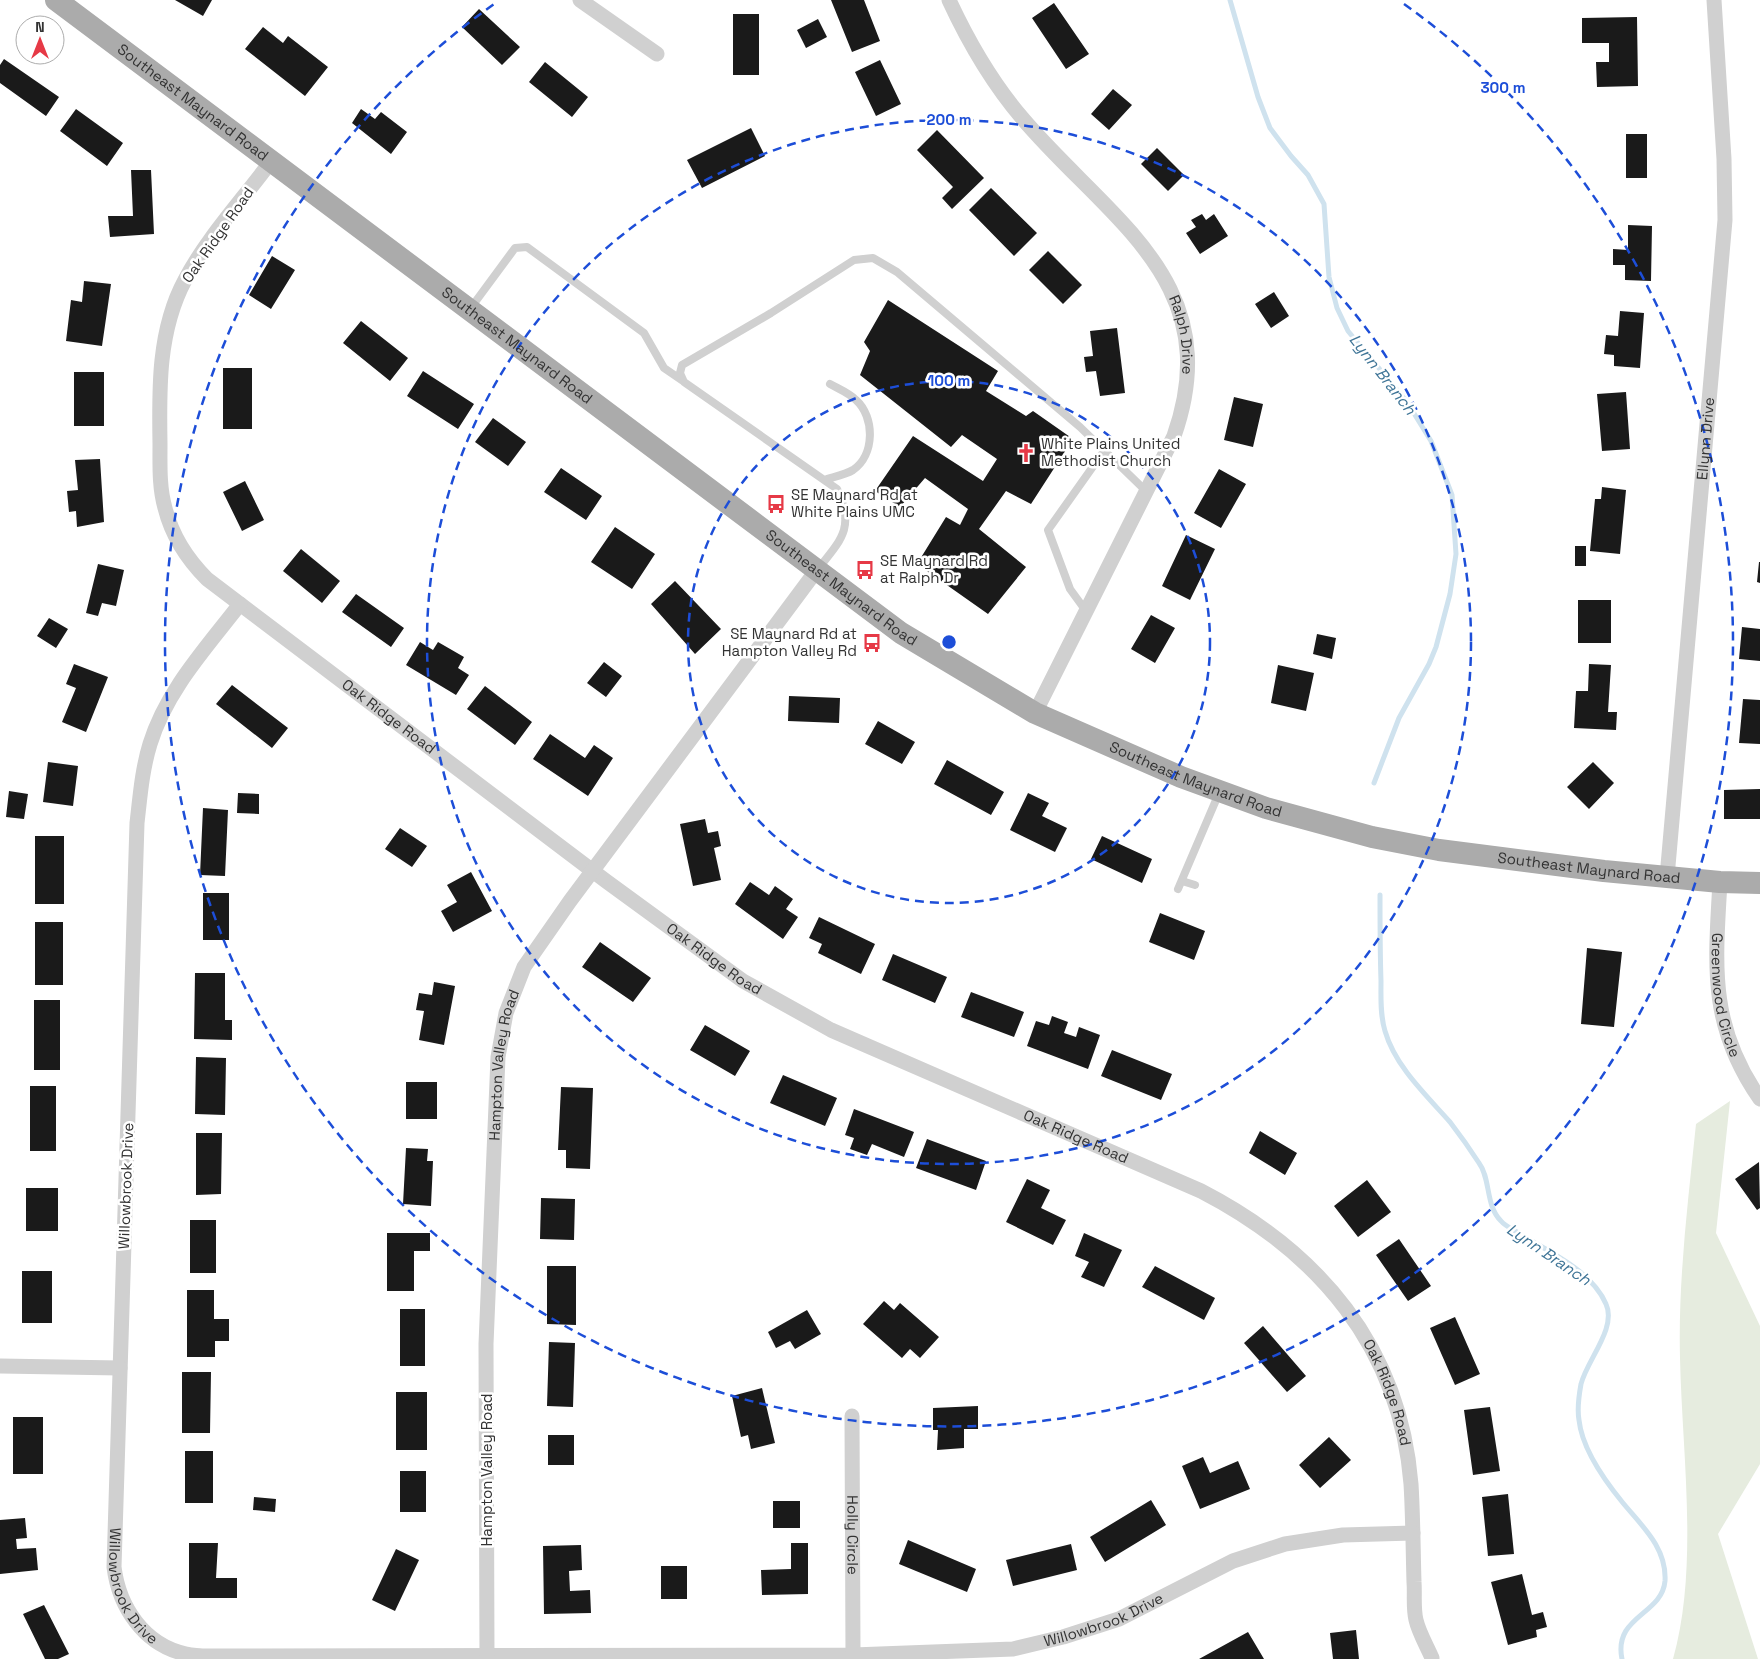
<svg xmlns="http://www.w3.org/2000/svg" width="1760" height="1659" font-family="'Space Grotesk',sans-serif">
<style>
.green{fill:#e6ecdf}
.lines{fill:none;stroke-linecap:round;stroke-linejoin:round}
.stream{stroke:#cfe2ee;stroke-width:5}
.building{fill:#1a1a1a}
.service{stroke:#d0d0d0;stroke-width:8}
.minor{stroke:#d0d0d0;stroke-width:15}
.primary{stroke:#ababab;stroke-width:22}
.ring{fill:none;stroke:#1d4ed8;stroke-width:2.5;stroke-dasharray:9 6}
.labels{text-anchor:middle;stroke-width:5;stroke-linejoin:round;paint-order:stroke}
.street-label{font-size:15px;fill:#333;stroke:#fff}
.poi-label{font-size:15px;fill:#333;stroke:#fff;text-anchor:start}
.water-label{font-size:16px;font-style:italic;fill:#3f7597;stroke:#fff}
.centre{fill:#1d4ed8;stroke:#fff;stroke-width:2.5}
.ring-label{font-size:15px;text-anchor:middle;font-weight:bold;fill:#1d4ed8;stroke:#fff;stroke-width:5;stroke-linejoin:round;paint-order:stroke}
</style>
<rect width="100%" height="100%" fill="#fff"/>
<!-- green -->
<path class="green" d="M1730,1101L1716,1233L1760,1326V1464L1718,1534L1758,1659H1673C1699,1567 1682,1453 1680,1358C1678,1280 1688,1202 1696,1124Z"/>
<g class="lines">
<!-- stream -->
<path class="stream" d="M1230,0L1258,97L1270,128L1291,156L1308,175L1324,204L1329,277L1337,308L1348,331L1407,402L1431,441L1452,495L1456,554L1450,594L1436,647L1429,664L1399,718L1374,783
M1380,895C1380,924 1380,953 1381,981C1381,997 1380,1015 1385,1031C1395,1066 1426,1095 1450,1122C1460,1135 1470,1149 1479,1163C1491,1179 1485,1205 1501,1221C1505,1226 1514,1230 1520,1234C1549,1252 1592,1271 1606,1304C1617,1328 1587,1360 1581,1384C1579,1395 1577,1409 1579,1420C1582,1449 1605,1481 1623,1503C1642,1526 1667,1548 1665,1581C1662,1615 1613,1616 1622,1659"/>
</g>
<!-- building -->
<path class="building" d="M175,0H212L203,16Z
M831,0H864L880,41L852,52Z
M1054,3L1089,54L1066,69L1032,18Z
M479,9L520,47L502,65L462,27Z
M733,14H759V75H733Z
M1637,17L1638,86L1597,87L1596,62H1609V43H1582V18Z
M818,19L827,37L806,48L797,30Z
M263,27L283,43L288,36L328,67L305,96L245,49Z
M4,59L59,97L46,116L0,83V65Z
M880,60L901,104L876,116L855,72Z
M545,62L588,97L572,117L529,82Z
M1113,89L1132,105L1109,130L1091,114Z
M76,109L123,143L107,166L60,131Z
M361,109L375,119L381,112L407,132L391,154L352,123Z
M751,128L765,156L702,188L687,160Z
M937,130L984,178L952,209L942,198L953,187L917,150Z
M1626,134H1647V178H1626Z
M1157,148L1184,175L1168,191L1141,164Z
M131,170H151L154,234L110,237L108,216H133Z
M991,188L1037,233L1014,256L969,210Z
M1202,214L1206,220L1214,214L1228,236L1200,254L1186,233L1196,227L1191,220Z
M1628,225L1652,226L1651,281L1625,280V265H1613V249L1628,250Z
M1048,251L1082,285L1063,304L1029,270Z
M272,256L295,270L271,309L249,295Z
M84,281L111,284L102,346L66,341L71,300L82,302Z
M1274,292L1289,316L1271,328L1255,304Z
M888,300L998,371L986,391L1026,416L1033,411L1073,439L1031,504L1006,491L979,529L1026,567L988,614L917,564L946,517L960,525L968,509L925,478L900,507L875,491L913,436L983,481L997,459L962,435L951,447L860,375L870,351L864,342Z
M1620,311L1644,313L1640,368L1614,366V355L1604,354L1606,335L1618,336Z
M361,321L408,358L390,381L343,343Z
M1117,328L1125,393L1100,396L1096,371L1086,372L1084,357L1093,356L1090,331Z
M223,368H252V429H223Z
M423,371L474,404L458,429L407,396Z
M74,372H104V426H74Z
M1626,392L1630,449L1602,451L1597,394Z
M1234,397L1263,404L1253,447L1224,440Z
M493,418L526,442L508,466L475,442Z
M100,459L104,522L77,527L76,511L69,512L67,491L78,490L75,460Z
M561,468L602,496L586,520L544,492Z
M1219,469L1246,484L1221,528L1194,513Z
M245,481L264,520L242,531L223,492Z
M1602,487L1626,490L1620,554L1590,551L1595,499H1601Z
M615,527L655,554L632,589L591,562Z
M1186,535L1215,549L1190,600L1162,586Z
M1575,546H1586V566H1575Z
M301,549L340,581L322,603L283,571Z
M1759,562H1760V583L1757,582Z
M98,564L124,570L116,606L102,603L98,616L86,613Z
M675,581L721,629L695,654L651,604Z
M356,594L404,628L391,647L342,612Z
M1578,600H1611V643H1578Z
M1151,615L1175,628L1155,663L1131,649Z
M49,618L68,629L56,648L37,636Z
M1742,627L1760,629V661L1739,659Z
M1317,634L1336,638L1332,659L1313,654Z
M420,642L433,650L438,642L464,657L458,668L469,675L456,695L406,665Z
M604,662L622,676L606,697L587,683Z
M74,664L108,677L86,732L62,722L76,688L66,684Z
M1589,664L1611,665L1608,712H1617L1616,730L1574,728L1576,691H1588Z
M1278,665L1314,673L1306,711L1271,703Z
M232,685L288,728L272,748L216,704Z
M485,686L532,722L515,745L467,709Z
M789,696L840,698L839,723L788,721Z
M1743,699L1760,700V744L1739,743Z
M878,721L915,742L902,764L865,744Z
M550,734L585,758L594,745L613,758L588,796L533,759Z
M947,760L1004,792L991,815L934,784Z
M48,762L78,766L73,806L43,802Z
M1593,762L1614,783L1589,809L1567,787Z
M1760,789V819H1724V790Z
M9,791L28,794L24,819L6,817Z
M238,793L259,794V814L237,813Z
M1028,793L1049,803L1042,816L1067,828L1055,852L1010,830Z
M203,808L228,810L225,876L200,875Z
M705,819L708,833L718,831L721,846L714,848L721,880L693,886L680,824Z
M400,828L427,846L412,867L385,849Z
M35,836H64V904H35Z
M1102,836L1152,859L1142,883L1091,859Z
M471,872L492,911L453,932L441,911L457,902L447,885Z
M750,882L769,895L775,886L793,899L786,909L798,917L783,939L735,904Z
M203,893H229V940H203Z
M1160,913L1205,931L1194,960L1149,942Z
M819,917L875,944L861,974L818,953L822,944L809,938Z
M35,922H63V985H35Z
M600,942L651,978L633,1002L582,967Z
M1587,948L1622,952L1614,1027L1581,1024Z
M893,954L947,977L935,1003L882,980Z
M195,973H225V1020H232V1040L194,1039Z
M434,982L455,986L444,1045L419,1040L424,1011L416,1010L419,993L432,995Z
M971,992L1024,1012L1014,1037L961,1017Z
M34,1000H60V1070H34Z
M1052,1016L1068,1022L1064,1033L1076,1037L1079,1027L1100,1035L1088,1069L1027,1046L1036,1021L1049,1025Z
M705,1025L750,1051L735,1076L690,1050Z
M1112,1050L1172,1074L1161,1100L1101,1076Z
M196,1057L226,1058L225,1115L195,1114Z
M783,1075L837,1098L825,1126L770,1103Z
M406,1082H437V1119H406Z
M30,1086H56V1151H30Z
M561,1087L593,1088L590,1169L566,1168V1150H558Z
M854,1109L914,1132L904,1157L872,1144L867,1155L850,1149L854,1138L845,1135Z
M1260,1131L1297,1153L1285,1175L1249,1153Z
M196,1133H222L221,1194L196,1195Z
M927,1139L986,1161L976,1190L916,1168Z
M406,1148L428,1149L427,1161H433L431,1206L403,1204Z
M1759,1162L1760,1208L1757,1210L1735,1179Z
M1027,1179L1050,1190L1041,1208L1066,1220L1053,1245L1006,1222Z
M1367,1180L1391,1212L1358,1237L1334,1206Z
M26,1188H58V1231H26Z
M541,1198L575,1199L574,1240L540,1239Z
M190,1220H216V1273H190Z
M387,1233H430V1251H414V1291H387Z
M1084,1233L1122,1250L1104,1287L1081,1277L1089,1262L1075,1256Z
M1399,1239L1431,1286L1408,1301L1376,1255Z
M547,1266H576V1325L547,1324Z
M1155,1266L1215,1298L1204,1320L1142,1287Z
M22,1271H52V1323H22Z
M187,1290H214V1319H229V1341H215V1357H187Z
M884,1301L894,1310L900,1303L939,1337L920,1358L910,1349L902,1358L863,1324Z
M400,1309H425V1366H400Z
M807,1310L821,1334L795,1349L790,1341L776,1348L768,1332Z
M1455,1317L1480,1374L1455,1385L1430,1328Z
M1263,1326L1306,1376L1287,1392L1244,1343Z
M549,1342L575,1343L573,1407L547,1406Z
M182,1372H211L210,1433H182Z
M762,1388L775,1443L751,1449L748,1435L741,1437L732,1396Z
M396,1392H427V1450H396Z
M978,1406V1429H964V1448L937,1450L938,1430H933V1408Z
M1490,1407L1500,1471L1473,1475L1464,1410Z
M13,1417H43V1474H13Z
M548,1435H574V1465H548Z
M1329,1437L1351,1460L1320,1488L1299,1465Z
M185,1451H213V1503H185Z
M1203,1457L1210,1473L1238,1461L1250,1489L1200,1509L1182,1466Z
M400,1471H426V1512H400Z
M1508,1494L1514,1554L1488,1556L1482,1497Z
M254,1497L276,1499L275,1512L253,1510Z
M1151,1500L1166,1525L1105,1562L1090,1537Z
M773,1501H800V1528H773Z
M25,1518L27,1538L16,1539L17,1549L36,1548L38,1570L0,1574V1520Z
M908,1540L976,1569L967,1592L899,1564Z
M189,1543H218L216,1578H237V1598H189Z
M791,1543H808V1594L762,1595L761,1570L791,1569Z
M1071,1544L1077,1570L1013,1586L1006,1560Z
M581,1545L582,1570L569,1571L570,1591L590,1590L591,1613L544,1614L543,1546Z
M396,1549L419,1560L395,1611L372,1600Z
M661,1566H687V1599H661Z
M1522,1574L1532,1615L1543,1612L1547,1627L1536,1630L1537,1637L1508,1645L1491,1582Z
M44,1605L69,1654L58,1659H45L23,1614Z
M1356,1630L1359,1659H1333L1330,1633Z
M1248,1632L1264,1659H1199Z"/>
<g class="lines">
<!-- service -->
<path class="service" d="M470,309L515,248L527,247L644,333L664,368L683,381
M824,480C833,477 845,475 853,470C875,455 875,417 856,400C849,393 839,389 830,384
M818,569C842,539 855,527 837,489L684,382L680,373L682,365L771,313L854,260L873,258L897,272L1080,427L1147,492
M1086,611L1070,589L1048,530L1104,451
M1182,881L1195,885
M1178,889L1219,793"/>
<!-- minor -->
<g class="minor">
<path d="M580,0L657,54"/>
<path id="s1" d="M949,0C968,41 993,84 1023,119C1109,220 1228,282 1174,436L1035,713"/>
<path id="s2" d="M272,160C244,198 206,239 185,280C158,330 159,389 160,444C160,465 159,487 165,508C172,536 187,559 207,579L606,881L743,981L831,1030L1201,1191C1319,1252 1400,1347 1411,1484C1413,1516 1413,1549 1414,1582C1415,1594 1413,1608 1416,1620C1419,1633 1427,1646 1432,1658"/>
<path id="s3" d="M240,604C206,648 166,691 150,744C142,770 140,797 137,823L114,1567C119,1607 144,1645 186,1654C194,1656 202,1656 210,1656L853,1655L1013,1649L1063,1637L1119,1619L1233,1561L1285,1544L1343,1535L1413,1533"/>
<path id="s4" d="M1667,877L1725,220L1724,159L1714,0"/>
<path id="s5" d="M1720,882C1715,967 1709,1026 1760,1099"/>
<path d="M0,1366L120,1368"/>
<path id="s6" d="M852,1416L853,1655"/>
<path id="s7" d="M487,1659L486,1344L498,1057L506,1013L524,967L570,901L816,571"/>
</g>
<!-- primary -->
<path class="primary" id="s8" d="M56,0L901,633L1035,713L1181,777L1266,808L1372,837L1439,850L1604,871L1720,882L1760,883"/>
</g>
<!-- distance rings -->
<g class="ring">
<circle cx="949" cy="642" r="261"/>
<circle cx="949" cy="642" r="522"/>
<path d="M1404 4A784 784 0 1 1 494 4"/>
</g>
<!-- icons -->
<defs>
<g id="church-bare" transform="scale(1.5)"><path d="M-1.2-6h2.4v3.5h3.3v2.4h-3.3V6h-2.4V-.1h-3.3v-2.4h3.3Z" fill="#e63946" stroke="#fff" stroke-width="2.5" paint-order="stroke"/></g>
<g id="bus-bare" transform="scale(1.5)"><path d="M-5-6H5V4H4V6H2V4H-2V6H-4V4H-5ZM-3.5-4V0h7V-4ZM-3.5 1.2v1.5H-2V1.2ZM2 1.2v1.5H3.5V1.2Z" fill="#e63946" stroke="#fff" stroke-width="2.5" paint-order="stroke"/></g>
</defs>
<g fill-rule="evenodd">
<use href="#church-bare" x="1026" y="453"/>
<use href="#bus-bare" x="776" y="504"/>
<use href="#bus-bare" x="865" y="570"/>
<use href="#bus-bare" x="872" y="643"/>
</g>
<g class="labels">
<!-- street labels -->
<g class="street-label">
<text dy="5" stroke="none"><textPath href="#s8" startOffset="171">Southeast Maynard Road</textPath></text>
<text transform="translate(218 235) rotate(-55)" y="5">Oak Ridge Road</text>
<text dy="5" stroke="none"><textPath href="#s1" startOffset="414">Ralph Drive</textPath></text>
<text dy="5" stroke="none"><textPath href="#s8" startOffset="576">Southeast Maynard Road</textPath></text>
<text dy="5" stroke="none"><textPath href="#s4" startOffset="440">Ellynn Drive</textPath></text>
<text dy="5" stroke="none"><textPath href="#s8" startOffset="981">Southeast Maynard Road</textPath></text>
<text dy="5" stroke="none"><textPath href="#s2" startOffset="692">Oak Ridge Road</textPath></text>
<text dy="5" stroke="none"><textPath href="#s8" startOffset="1386">Southeast Maynard Road</textPath></text>
<text dy="5" stroke="none"><textPath href="#s8" startOffset="1791">Southeast Maynard Road</textPath></text>
<text dy="5" stroke="none"><textPath href="#s2" startOffset="1098">Oak Ridge Road</textPath></text>
<text dy="5" stroke="none"><textPath href="#s5" startOffset="114">Greenwood Circle</textPath></text>
<text dy="5" stroke="none"><textPath href="#s7" startOffset="595">Hampton Valley Road</textPath></text>
<text dy="5" stroke="none"><textPath href="#s2" startOffset="1502">Oak Ridge Road</textPath></text>
<text transform="translate(126 1186) rotate(-88)" y="5">Willowbrook Drive</text>
<text dy="5" stroke="none"><textPath href="#s2" startOffset="1921">Oak Ridge Road</textPath></text>
<text transform="translate(487 1470) rotate(-90)" y="5">Hampton Valley Road</text>
<text dy="5" stroke="none"><textPath href="#s6" startOffset="119">Holly Circle</textPath></text>
<text dy="5" stroke="none"><textPath href="#s3" startOffset="1016">Willowbrook Drive</textPath></text>
<text dy="5" stroke="none"><textPath href="#s3" startOffset="2035">Willowbrook Drive</textPath></text>
</g>
<!-- poi labels -->
<g class="poi-label">
<text x="1041" y="449">White Plains United<tspan x="1041" dy="17">Methodist Church</tspan></text>
<text x="791" y="500">SE Maynard Rd at<tspan x="791" dy="17">White Plains UMC</tspan></text>
<text x="880" y="566">SE Maynard Rd<tspan x="880" dy="17">at Ralph Dr</tspan></text>
<text x="857" y="639" text-anchor="end">SE Maynard Rd at<tspan x="857" dy="17">Hampton Valley Rd</tspan></text>
</g>
<!-- water labels -->
<g class="water-label">
<text transform="translate(1383 374) rotate(52)" y="6">Lynn Branch</text>
<text transform="translate(1549 1254) rotate(34)" y="6">Lynn Branch</text>
</g>
</g>
<circle cx="949" cy="642" r="8" class="centre"/>
<g class="ring-label">
<text x="1503" y="93">300 m</text>
<text x="949" y="125">200 m</text>
<text x="949" y="386">100 m</text>
</g>
<!-- north arrow -->
<g transform="translate(40 40)"><circle r="24" fill="#ffffff" stroke="#adadad"/>
<path d="M0-4L9 19L0 12L-9 19Z" fill="#e63946"/>
<text y="-8" font-size="14" font-weight="bold" text-anchor="middle" fill="#333333">N</text>
</g>
</svg>
